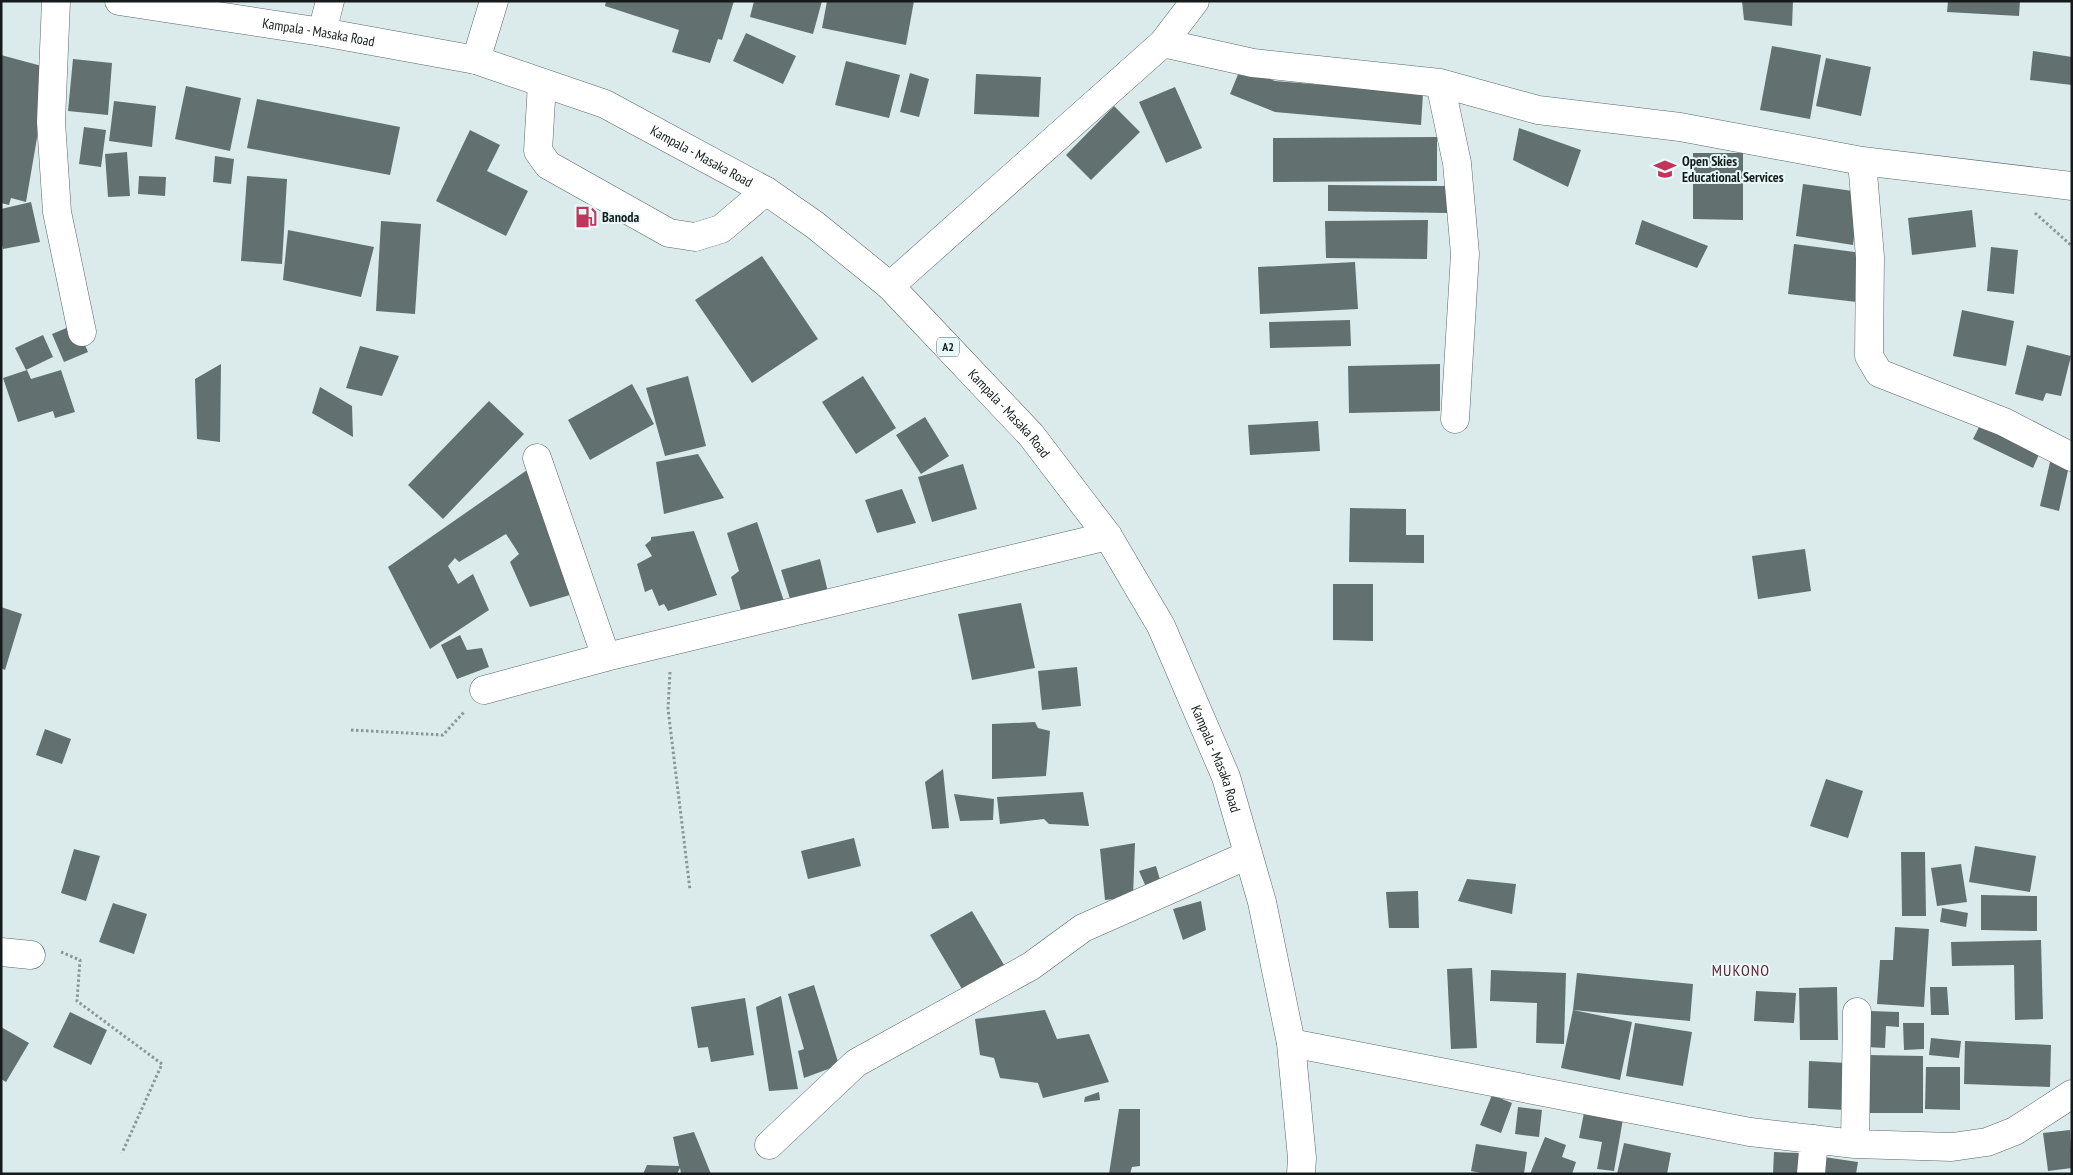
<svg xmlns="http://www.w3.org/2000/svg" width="2073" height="1175" font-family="'PT Sans Narrow',sans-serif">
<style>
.building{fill:#627070}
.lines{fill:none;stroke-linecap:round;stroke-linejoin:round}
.minor-casing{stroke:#596767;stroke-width:29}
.major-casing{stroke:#596767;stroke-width:29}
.path{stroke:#8b9797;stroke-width:3;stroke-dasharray:2.5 2.5;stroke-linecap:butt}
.minor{stroke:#fff;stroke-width:28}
.major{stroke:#fff;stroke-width:28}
.labels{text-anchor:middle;stroke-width:4;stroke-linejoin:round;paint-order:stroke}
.shield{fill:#e8f9f9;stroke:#545e5e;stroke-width:1}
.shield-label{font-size:12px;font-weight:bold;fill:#151b1b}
.street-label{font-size:14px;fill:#151b1b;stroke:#e8f9f9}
.poi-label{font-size:14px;font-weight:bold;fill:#151b1b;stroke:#e8f9f9;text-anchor:start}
.quarter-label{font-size:16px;letter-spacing:1px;fill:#672232;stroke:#e8f9f9}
</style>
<rect width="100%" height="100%" fill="#dbebec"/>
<!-- building -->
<path class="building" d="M606,1H734L722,40L718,39L710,63L672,52L679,30L605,6Z
M754,1H822L813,34L750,17Z
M827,1H914L906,45L822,28Z
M1742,1H1793L1792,26L1744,20Z
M1948,1H2020L2019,16L1947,12Z
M746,33L796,56L783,84L733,61Z
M1772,46L1821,55L1810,119L1760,110Z
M2033,51L2072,57V85L2030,80Z
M1,55L49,68L26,202L11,198L9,205L1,203Z
M1826,58L1871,67L1861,116L1816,106Z
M73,59L112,63L108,115L68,111Z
M846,61L900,75L889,118L835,105Z
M1241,67L1275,81L1423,93L1421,125L1275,112L1230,94Z
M910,73L929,79L919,117L900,112Z
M976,74L1041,77L1039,117L974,114Z
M186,86L241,98L230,151L175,139Z
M1175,87L1202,148L1166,163L1139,102Z
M257,99L400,127L390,175L247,148Z
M114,101L156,106L152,147L109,141Z
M1114,106L1140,132L1091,180L1066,155Z
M84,127L106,130L101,167L79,164Z
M1519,128L1581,150L1568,187L1513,160Z
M470,130L500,145L487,171L528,191L506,236L436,201Z
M1437,137V181L1273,182V138Z
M127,152L130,196L108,197L105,154Z
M1693,153H1743V220L1693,219Z
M215,156L234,159L231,184L213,182Z
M139,176L166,177L165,196L138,194Z
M247,176L287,179L282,264L241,261Z
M1803,184L1860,192L1853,245L1796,236Z
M1328,185L1447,186V213L1328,211Z
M31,202L40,242L3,249L1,241V209Z
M1972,210L1976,247L1912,255L1908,218Z
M1428,220L1427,259L1326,258L1325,221Z
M1642,220L1708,246L1697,268L1635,244Z
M381,221L421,224L415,314L376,311Z
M288,230L374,247L361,297L283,280Z
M1794,244L1862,253L1857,302L1788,294Z
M1991,247L2018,250L2014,294L1987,291Z
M762,256L818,339L752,383L695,300Z
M1355,262L1358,309L1260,314L1258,267Z
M1962,310L2014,321L2006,366L1953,356Z
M1350,320L1351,346L1270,348L1269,322Z
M76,324L88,352L64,362L52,334Z
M43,335L53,357L26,370L15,348Z
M2027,345L2071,356L2061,396L2046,393L2043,401L2015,394Z
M360,346L399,356L382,396L346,388Z
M221,364L220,442L197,439L195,379Z
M1440,364V411L1349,413L1348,366Z
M27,370L31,379L61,370L75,412L55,418L53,411L18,422L3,378Z
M688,376L706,446L665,456L646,388Z
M863,376L896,428L856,454L822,402Z
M632,384L654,424L590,460L568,420Z
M320,387L352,406L353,437L312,413Z
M489,401L524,434L443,519L408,485Z
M925,417L949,456L921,474L896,435Z
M1318,421L1320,451L1250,455L1248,425Z
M1982,421L2041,450L2033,468L1973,439Z
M698,454L724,498L664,514L656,462Z
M2050,462L2069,466L2059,511L2040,506Z
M963,464L977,509L932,522L918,477Z
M530,468L573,594L530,607L510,562L519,554L506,534L459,562L455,558L448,566L458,584L473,574L489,610L430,649L388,567Z
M902,489L916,523L877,533L865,500Z
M1350,508L1406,509V535H1424V563L1349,562Z
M757,522L785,604L742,614L731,577L739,571L727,533Z
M694,531L717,595L668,611L664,604L659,606L652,589L645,592L637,564L652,556L645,545L651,540V537Z
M1805,549L1811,591L1758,599L1752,556Z
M820,559L828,592L791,602L781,570Z
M1333,584H1373V641L1333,640Z
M1021,603L1035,668L972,680L958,614Z
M1,607L22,614L5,670L1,668Z
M460,635L467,650L482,648L489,667L457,679L441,645Z
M1077,667L1081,706L1042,710L1038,671Z
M1035,722L1038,728L1050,731L1046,776L992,779V724Z
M45,729L71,739L62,764L36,755Z
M943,769L949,828L932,829L925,782Z
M1826,779L1863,791L1848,838L1810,826Z
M1083,792L1089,826L1049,824L1044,819L1000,824L997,797Z
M954,794L994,799L993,820L960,821Z
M854,838L861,866L808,879L801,851Z
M1135,843L1133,897L1105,900L1100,849Z
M1975,846L2036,856L2030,892L1969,882Z
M74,849L100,856L86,901L61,893Z
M1901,852H1925L1926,916H1902Z
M1961,864L1967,902L1937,906L1931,868Z
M1156,866L1161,883L1146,887L1139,871Z
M1467,879L1516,884L1512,914L1458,901Z
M1418,891L1419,928H1389L1386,892Z
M1981,895L2037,896V931L1981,930Z
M1201,901L1206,930L1183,940L1173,909Z
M113,903L147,914L134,954L99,942Z
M1942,908L1968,913L1966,927L1940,922Z
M972,911L1007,970L965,994L930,935Z
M1895,927L1929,929L1924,1007L1877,1004L1880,960H1893Z
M2041,940L2043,1019L2015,1020L2014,965L1952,966L1951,942Z
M1472,968L1477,1048L1451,1049L1447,969Z
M1491,970L1566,973L1564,1044L1536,1043L1537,1003L1490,1001Z
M1577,973L1693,984L1690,1021L1573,1010Z
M814,985L839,1065L804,1078L798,1051L804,1049L788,994Z
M1837,987L1838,1040H1800L1799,988Z
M1930,987H1947L1949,1015H1931Z
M1756,991L1796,993L1794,1023L1754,1021Z
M781,996L798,1089L769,1091L756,1007Z
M745,998L754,1055L711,1062L708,1047L698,1048L691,1007Z
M1045,1010L1057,1039L1089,1034L1109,1082L1043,1098L1038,1083L1000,1078L994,1058L980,1055L975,1019Z
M1573,1010L1632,1022L1620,1080L1561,1068Z
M1869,1011L1899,1012V1027L1886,1026L1885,1048L1867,1047Z
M70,1012L107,1030L91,1065L53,1047Z
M1635,1023L1692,1032L1683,1086L1626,1076Z
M1903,1023H1924V1049L1904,1050Z
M1,1027L29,1043L6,1082L1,1079Z
M1931,1038L1961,1041L1959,1058L1929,1055Z
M1965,1041L2051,1045L2050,1087L1964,1084Z
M1866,1055L1923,1056V1113H1866Z
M1809,1061L1847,1063L1845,1110L1808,1108Z
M1926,1067H1960V1110L1925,1109Z
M1099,1092L1100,1100L1084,1102L1085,1097Z
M1492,1095L1512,1103L1501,1133L1480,1125Z
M1518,1107L1542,1110L1539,1137L1515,1134Z
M1119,1109H1140V1166L1132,1167L1130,1174H1109Z
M1584,1113L1623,1119L1614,1171L1597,1169L1602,1142L1579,1138Z
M2070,1130L2072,1168L2048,1171L2043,1133Z
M694,1132L711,1174H681L680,1168L677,1174H643L647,1165L679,1166L673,1137Z
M1545,1137L1566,1145L1562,1157L1576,1162L1572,1174H1530Z
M1624,1143L1671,1153L1667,1174H1617Z
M1476,1144L1527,1152L1524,1174H1486L1471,1171Z
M1774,1152L1799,1153V1174H1773Z
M1824,1157L1858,1162L1856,1174H1821Z"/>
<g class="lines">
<!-- minor casing -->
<g class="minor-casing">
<path id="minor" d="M56,1L51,122L57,212L82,332
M322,32L330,1
M1163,43L1195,1
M476,60L494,1
M542,83L538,151L548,165L669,233L695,237L721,229L766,191
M1440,83L1457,163L1465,254L1455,419
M1862,161L1870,257L1869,356L1879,373L2004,422L2072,457
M890,286L1163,43L1253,63L1440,83L1538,110L1680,127L1862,161L2072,186
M537,458L606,657
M484,690L606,657L1108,536
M1,952L31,955
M1291,1043L1750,1132L1855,1144L1952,1147L1987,1142L2015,1131L2072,1094
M1855,1144L1857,1012
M769,1145L856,1063L1031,966L1083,928L1248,855
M1811,1174L1814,1139"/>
</g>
<!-- major casing -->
<g class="major-casing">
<g id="major">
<path id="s1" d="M119,1L322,32L476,60L605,104L766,191L815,225L890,286L1031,435L1108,536L1161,626L1226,777L1262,902L1291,1043L1302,1158L1301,1174"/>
</g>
</g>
<!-- path -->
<path class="path" d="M2035,213L2072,246
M670,672L668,709L690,890
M351,730L443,735L465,711
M61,952L80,960L77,1001L162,1064L122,1153"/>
<!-- minor -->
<use href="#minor" class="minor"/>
<!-- major -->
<use href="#major" class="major"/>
</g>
<!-- icons -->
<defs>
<g id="school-bare" transform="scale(1.725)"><path d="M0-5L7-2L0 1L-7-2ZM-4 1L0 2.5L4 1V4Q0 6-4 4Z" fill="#c3345b" stroke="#e8f9f9" stroke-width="2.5" paint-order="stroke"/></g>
<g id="fuel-bare" transform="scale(1.725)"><path d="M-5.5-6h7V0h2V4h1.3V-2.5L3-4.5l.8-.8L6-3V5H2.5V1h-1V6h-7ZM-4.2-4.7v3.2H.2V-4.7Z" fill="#c3345b" stroke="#e8f9f9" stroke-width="2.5" paint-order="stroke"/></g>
</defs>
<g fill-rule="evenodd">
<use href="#school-bare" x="1665" y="169"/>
<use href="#fuel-bare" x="586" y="217"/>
</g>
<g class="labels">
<!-- shield labels -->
<rect class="shield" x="937" y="337.5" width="22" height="19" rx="4"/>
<g class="shield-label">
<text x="948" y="351">A2</text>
</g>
<!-- street labels -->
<g class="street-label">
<text dy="5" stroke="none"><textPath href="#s1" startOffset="202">Kampala - Masaka Road</textPath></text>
<text dy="5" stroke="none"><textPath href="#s1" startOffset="608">Kampala - Masaka Road</textPath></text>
<text dy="5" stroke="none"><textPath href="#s1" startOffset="1012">Kampala - Masaka Road</textPath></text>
<text dy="5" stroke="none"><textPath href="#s1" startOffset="1418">Kampala - Masaka Road</textPath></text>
</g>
<!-- poi labels -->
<g class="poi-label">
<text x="1682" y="166">Open Skies<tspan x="1682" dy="16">Educational Services</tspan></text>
<text x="602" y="222">Banoda</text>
</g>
<!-- quarter labels -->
<g class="quarter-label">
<text x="1741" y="976">MUKONO</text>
</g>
</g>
<!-- border -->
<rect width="2073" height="1175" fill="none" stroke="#151b1b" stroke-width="5"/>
</svg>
